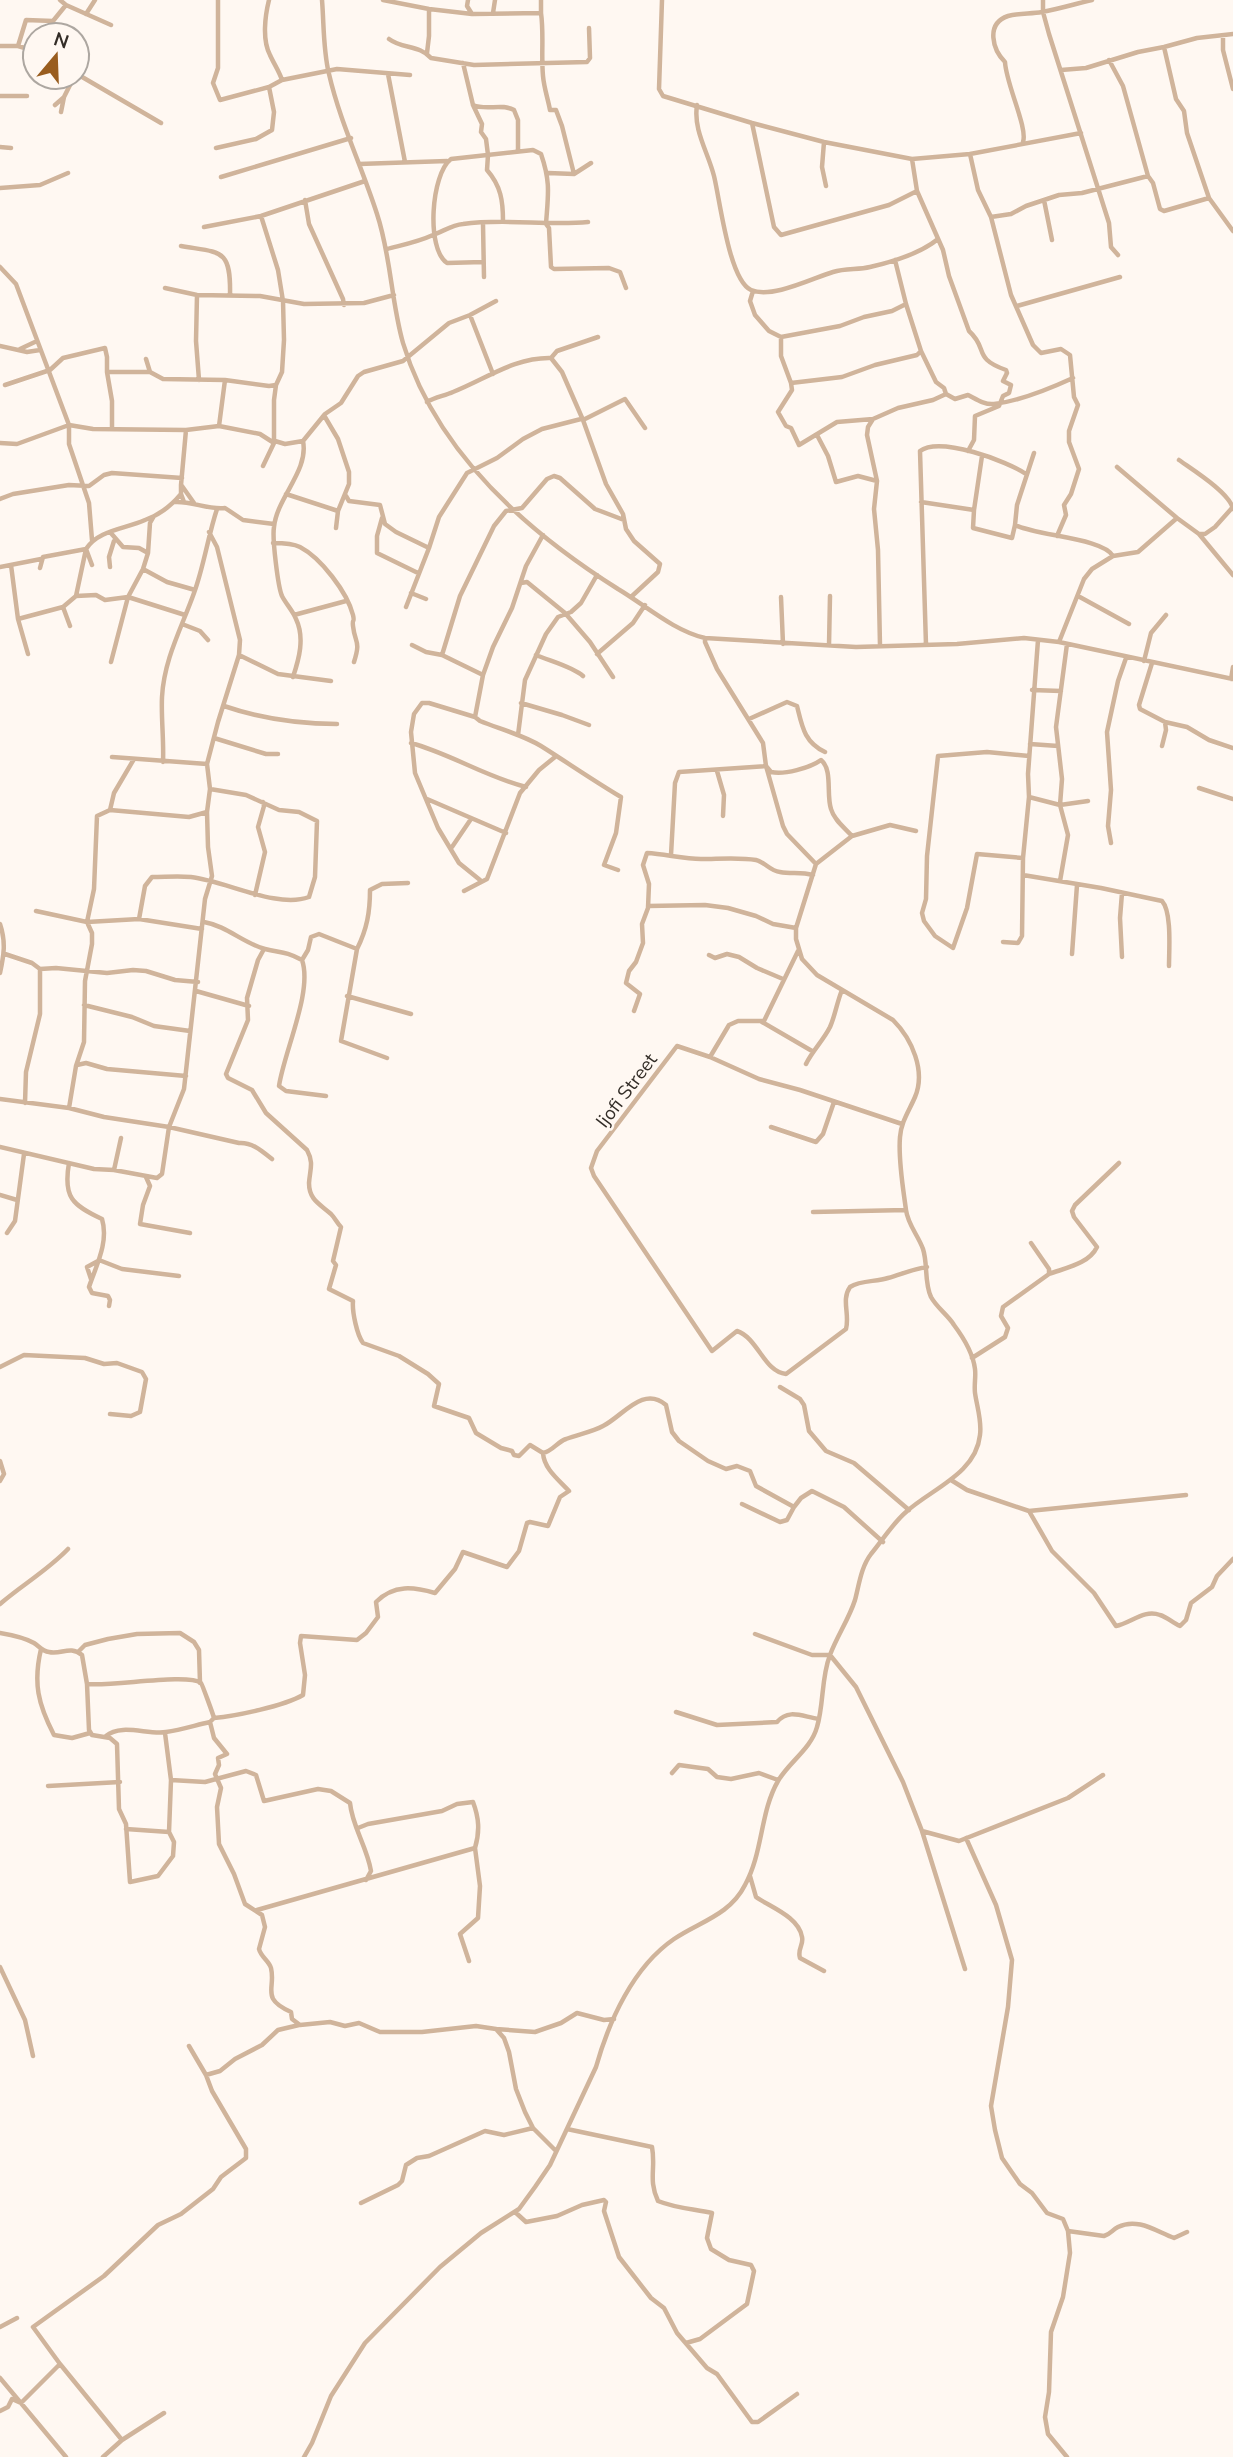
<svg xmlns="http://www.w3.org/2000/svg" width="1233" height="2457" font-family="'Nunito Sans',sans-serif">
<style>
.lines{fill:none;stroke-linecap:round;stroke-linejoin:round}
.minor{stroke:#d0b49b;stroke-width:4.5}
.labels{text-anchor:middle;stroke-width:5;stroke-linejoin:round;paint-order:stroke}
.street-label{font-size:19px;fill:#332d27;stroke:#fff8f2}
</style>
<rect width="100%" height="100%" fill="#fff8f2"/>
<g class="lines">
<!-- minor -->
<path class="minor" d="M60,0L66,5L111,25
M218,0V68L213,83L220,100L269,87L282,80L337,69L410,75
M269,0C265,16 262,40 270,55C274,64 279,71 282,80
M322,0C324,24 323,50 329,74C340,122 362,167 377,214C391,256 391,301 403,343C435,450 526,531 618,589C645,605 674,631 705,638L856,647L957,644L1024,638L1059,642L1233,679
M383,0L429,9L472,14L541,13C544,34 541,55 543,76C544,88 548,99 550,110H556L562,126L574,174
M468,0L467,6L472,14
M662,0L659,89L663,96L752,123L824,142L912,159L970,154L1081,133
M1043,0V12L1049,34L1109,223L1111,247L1118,255
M493,13L495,0
M541,13V0
M86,14L95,0
M47,35L53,21L66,5
M1223,36V50L1233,89
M389,39C402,49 420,45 431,58L474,65L587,62L590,58L589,28
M0,46H18L35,51
M18,46L26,20L53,21
M1164,47L1176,99L1184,111L1187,133L1209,198L1233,231
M427,53L429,36V9
M1109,60L1123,86L1148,176L1153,183L1160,209L1164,211L1209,198
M463,63L473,105L482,124L481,132L486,139L488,155L487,170C501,186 503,201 503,221
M1061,70L1086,68L1138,52L1164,47L1197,38L1233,34
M77,74L161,123
M388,74L405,162
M0,96H27
M55,105L63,98
M473,105C486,111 502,103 514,110L518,120V151
M697,105C693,130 708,152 714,176C720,200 729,280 751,290C772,299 813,278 833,272C846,268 858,270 870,267C892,262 921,253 938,239
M61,112L64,97L74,77
M752,123L774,227L781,235L889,205L917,191
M824,142L822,167L826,186
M1023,142C1028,128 1006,84 1005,62C993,50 985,24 1008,16C1019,13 1031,14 1042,12C1059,9 1075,4 1092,0
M0,147L11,148
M216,148L256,139L272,130L274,112L269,87
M970,154L978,190L991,217L1011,295L1033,345L1041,353L1061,349L1070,355L1074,397L1078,405L1069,431V442L1079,469L1071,494L1064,505L1066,515L1057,536
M912,159L917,191L943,250L949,276L969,331C989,349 972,358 1006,370L1007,373L1003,381L1011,385L1009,393L1003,396L999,406L975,416L974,440L968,451
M359,164L447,161
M548,173L574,174L591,163
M221,177L351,138
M0,188L40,185L68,173
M305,200L309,224L343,299L344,305
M1044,200L1052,240
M261,216L278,270L283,301L284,340L282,372L276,385L274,400V443L263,466
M991,217L1011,214L1026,206L1059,195L1082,193L1148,176
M483,224L484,277
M204,227L261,216L365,181
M181,246C221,253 231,248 230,295
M387,249C402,245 418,242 433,235C444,231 452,225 463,224C505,218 547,226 588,222
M895,260L906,304L921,351L936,382L944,388L946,394L933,400L898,408L873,419L837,422L799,445L791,428L786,426L778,412L792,390L791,383L842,377L875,365L917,355L921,351
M483,262L447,263C426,249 431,174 451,159L533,150L541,154C551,183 548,195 546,224L549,228L551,267L554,269L609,268L620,272L626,288
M0,267L16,284L69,425V444L89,503L92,540
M165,288L197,295L260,296L304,304L364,303L394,295
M753,291L750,301L755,315L769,331L781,337L840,326L864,317L892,311L906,304
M197,295L196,341L199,380
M1017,306L1120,277
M470,315L493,374
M781,337V356L791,383
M0,346L27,352L40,350
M20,349L37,341
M551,358L562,372L583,420L606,484L623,514L626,529L634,541L660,564L658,572L631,597
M551,358L557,351L598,337
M146,359L150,372L163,379L225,380L269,386L276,385
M107,372H150
M5,385L50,370L63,358L105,348L107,357V372L112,401V429
M946,394L955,399L968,395C976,399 984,405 994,404C1020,401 1049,389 1073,378
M427,402C435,397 444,396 453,392C486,379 515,357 551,358
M325,417L338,439L349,472V484L338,511L336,528
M873,419L868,427L867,435L877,481L874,509L878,550L880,646
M583,420L625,399L645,428
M219,426L225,380
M817,435L828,456L836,482L858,476L877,481
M0,443L17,444L69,425L93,429L186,430L219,426L260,434L274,443L275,441L285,444L303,441L325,414L341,403L358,376L364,372L403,361L449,323L470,315L496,301
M1179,460C1193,470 1230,493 1233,509
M1117,467L1177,518
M182,486L194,503
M286,494L338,511
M346,496L349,501L380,505L385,524L396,532L429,548L439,517L467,473L497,458L523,439L542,429L581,419
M0,499L13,494L69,485L89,486L104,475L112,473L182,478
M175,502C192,501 208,510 225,508L243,520L274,524
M184,502L181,494V485L186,430
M921,502L974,510L973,528L1012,538L1015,525C1038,536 1103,538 1113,556
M974,510L982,456
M382,518L377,536V553L418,573
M1015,525L1017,505L1034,453
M110,532L123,547L139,548L148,553
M1199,534L1233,575
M273,543C282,543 292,543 300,547C321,558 347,592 353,615C355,624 352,617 353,626C355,644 361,640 354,662
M11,565L18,619L28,654
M92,565L86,549C98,530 125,529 145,520C159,515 172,505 181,494
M0,567L41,559
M110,567L109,557L114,541
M143,569L167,582L195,590
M521,583L527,582L565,613L590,642L613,677
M411,593L426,599
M76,596L96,595L105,600L128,597L185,615
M1078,596L1129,624
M781,597L783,644
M63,607L70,626
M406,607L429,548
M294,615L346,601
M18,619L63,607L76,596L86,549L43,557L40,568
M182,624L200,631L208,640
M1059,642L1084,579L1092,569L1113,556L1138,552L1177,518L1199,534H1205L1215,527L1232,508
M412,645L426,652L442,655L483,675
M829,645L830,596
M926,645L920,451C940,436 1007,461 1026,474
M597,654L633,623L645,605
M239,655L278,674L331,681
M442,655L460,596L494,526L506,511L522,508L547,479L554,476L560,478L595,509L624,520
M536,655C550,661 573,667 583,676
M1144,661L1151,633L1166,615
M111,662L128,597L143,569L148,553L150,523L154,516
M1152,663L1139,705L1140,709L1165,722L1187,727L1209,740L1233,748
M293,677C299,659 305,638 296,619C293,611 286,604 282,596C278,587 272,538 274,527C277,497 309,471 303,441
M1231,679L1233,667
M1032,690L1061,691
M521,703L562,715L589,725
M224,706C262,719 297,724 337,724
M475,717L483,675L493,647L512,608L526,566L543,535
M749,719L787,702L797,706C802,726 804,742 825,752
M518,735L525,680L546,634L558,617L571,612L581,603L597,575
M214,738L266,754H278
M411,743C451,754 486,777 526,787
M1030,744L1058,746
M1162,746L1166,730L1165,722
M112,757L207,764
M163,762C164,740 161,718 162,697C164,659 182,627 194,593C204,566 208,536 217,509
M717,771L724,795L723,816
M1199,788L1233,799
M1029,797L1060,805L1088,801
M427,799L506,833
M110,810L114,793L134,759
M1111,843L1108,826L1111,790L1107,732L1118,681L1126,658
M452,847L471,819
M671,855L675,783L679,772L766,766L771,772C784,775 810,768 821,760C833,770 826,794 831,809C834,820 845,828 852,836
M1023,858L977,854L967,908L953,948L935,936L924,921L922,913L926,899L927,856L938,756L987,752L1029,756
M816,864L852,836L890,825L916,831
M1023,875L1101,888L1162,901C1172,912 1169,950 1169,966
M480,880L459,863L438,828L415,773L411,732L414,714L422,703H429L475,717L480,721C500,729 523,735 541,746C568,763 594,781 621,797L616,833L604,865L618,870
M1060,881L1068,835L1060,805L1062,779L1056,727L1067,644
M464,891L487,879L520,793L539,770L555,757
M1122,893L1120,918L1122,957
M255,895L265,852L258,827L264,806L263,802
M648,906L705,905L728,908L756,916L773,924L796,928
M36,911L87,922L139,919L202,929
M139,919L145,886L152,877C165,877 178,876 191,877C226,881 277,909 309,897L315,877L317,821L299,812L279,810L246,795L210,789
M204,922C227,926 243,943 265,949C281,953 285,951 302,960C313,991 284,1052 279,1086L286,1091L326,1096
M0,924C6,942 4,955 0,973
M1003,942L1018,943L1022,936L1023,858L1029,797L1028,774L1038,640
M264,949L258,960L247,998L248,1020L226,1074L228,1078L252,1090L266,1113L307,1150C314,1163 310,1169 309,1183C309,1200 320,1204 331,1214C335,1218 337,1223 341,1227L333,1261L336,1265L329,1289L353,1301C352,1312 357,1335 363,1343L399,1356L428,1374L439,1384L434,1406L469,1418L476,1433L501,1448L512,1451L514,1455L519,1456L530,1445L543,1453
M357,949C367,929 370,912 370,890L382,884L408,883
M5,954L32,963L40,969L56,968L107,973L133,970L146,971L175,980L198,982
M1072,954L1077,885
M709,955L715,958L727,954L739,957L757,968L783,979
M302,960L308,950L311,937L319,934L357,949L341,1041L387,1058
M196,991L249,1006
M347,996L411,1014
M84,1005L132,1017L154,1026L190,1031
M634,1011L640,994L626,983L629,971L636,962L643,943L642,924L648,908L649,884L643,865L647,853C665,854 684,859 701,859C718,859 740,857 756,860C765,862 770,871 780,872C791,874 801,872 813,875
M762,1022L812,1051
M710,1057L729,1025L738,1021H764L798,951
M806,1064C812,1051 823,1041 830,1027C835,1016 837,1002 842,990
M77,1065L86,1063L107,1069L186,1076
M0,1099L69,1108L104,1117L169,1127L239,1143C252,1142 262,1151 272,1159
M25,1103L26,1072L40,1014V969
M69,1108L76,1066L84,1042L85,981L92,944V933L87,922L94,889L97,816L110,810L189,817L207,812
M902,1124L800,1090L759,1079L710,1057L677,1046L597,1151L591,1168L594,1176L712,1351L737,1331C758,1338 764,1372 786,1374L846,1329C850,1314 841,1300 850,1287C861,1280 876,1282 888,1278C902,1274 913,1269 927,1267
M771,1127L816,1142L823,1134L834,1102
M0,1147L94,1169L114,1170L157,1178L162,1174L169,1127L184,1089L205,899L212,876L208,847L207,812L210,789L207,764L218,722L239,655L240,640L217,547L209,532
M69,1163C63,1197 72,1205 102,1219C109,1242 96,1266 89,1287L92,1293L108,1296L110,1300L109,1306
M114,1170L121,1138
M146,1177L150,1186L143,1205L140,1224L190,1233
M0,1195L17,1200
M813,1212L906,1210
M7,1233L15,1221L24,1154
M99,1260L122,1269L179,1276
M1049,1274C1065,1268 1089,1264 1097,1247L1074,1217L1072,1211L1075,1205L1119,1163
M91,1279L87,1267L98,1261
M972,1358L1005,1337L1008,1328L1001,1316L1003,1307L1049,1274V1269L1031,1243
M0,1367L24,1355L85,1358L104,1364L117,1363L142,1372L146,1379L140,1412L131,1416L110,1414
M780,1387L800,1399L804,1405L809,1431L826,1451L854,1463L909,1510
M543,1453C553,1451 557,1442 566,1439C579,1434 592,1432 603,1426C623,1416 643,1385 666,1405L672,1432L679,1441L708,1461L726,1469L737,1466L750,1471L756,1486L794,1507L801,1498L812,1491L844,1507L883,1542
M0,1461L4,1474L0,1481
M951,1480L967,1490L1029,1511L1186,1495
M742,1504L780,1522L787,1520L794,1507
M1029,1511L1052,1551L1094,1593L1116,1626C1131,1623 1144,1609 1160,1615C1167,1617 1173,1623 1180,1626L1186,1620L1191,1603L1212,1587L1217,1576L1233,1559
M0,1604C22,1585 48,1570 68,1549
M0,1633C12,1635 23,1637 34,1643C39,1646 42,1651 49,1652C61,1655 70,1645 82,1655L87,1684L89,1730L92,1735L110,1738L117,1744L119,1809L126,1824L130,1882L158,1876L173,1856L174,1842L169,1832L171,1780
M755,1634L812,1655H830L856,1687L903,1782L922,1831L965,1969
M41,1649C33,1683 38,1704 54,1735L72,1738L90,1733
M78,1652L85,1645L108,1639L137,1634L180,1633L194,1642L199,1650L200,1683
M87,1684C111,1687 187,1673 201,1683C202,1684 213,1714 214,1718C236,1716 284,1706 303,1695L305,1675L300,1643L301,1636L357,1640L366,1633L378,1617L376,1602C394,1584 414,1587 435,1593L455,1569L463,1552L507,1567L519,1551L527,1523L530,1522L548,1526L560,1497L569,1491C559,1480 544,1469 543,1453
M676,1712L717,1725L777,1722C789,1708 803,1717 819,1719
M214,1718L210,1722L214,1738L227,1754L218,1758L219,1765L215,1774L221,1788L217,1807L219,1844L234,1874L245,1904L262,1915L265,1927L259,1949C261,1957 269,1961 271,1968C276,1989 260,1998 291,2012L292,2019L300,2025L330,2022L345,2026L359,2023L380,2032H422L476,2026L496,2029L504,2038L509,2052L516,2089L525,2112L533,2128L556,2151
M165,1733L171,1780L205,1782L246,1771L256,1775L264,1801L318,1789L331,1791L350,1803C352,1826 367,1847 371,1871L366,1880
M106,1736C121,1723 148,1735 166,1732C181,1730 196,1725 210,1722
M672,1773L679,1765L708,1769L717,1777L731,1779L759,1773L778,1780
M48,1786L120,1782
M358,1828L368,1824L442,1811L457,1804L473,1802C479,1818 480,1831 475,1848
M126,1829L169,1832
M922,1831L959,1841L1068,1798L1103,1775
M966,1838L996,1905L1012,1960L1008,2007L991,2106L995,2130L1002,2158L1020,2184L1032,2193L1047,2213L1063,2219L1068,2231L1070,2253L1063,2297L1051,2332L1049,2392L1045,2417L1048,2434L1067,2457
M750,1876L756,1897C770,1907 799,1917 802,1937C804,1945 797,1949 800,1958L824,1971
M257,1910L475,1848L480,1886L478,1918L460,1934L469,1961
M0,1967L25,2020L33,2056
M496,2029L535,2032L561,2023L577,2013L604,2020L614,2019
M189,2046L206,2075
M567,2129L652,2147C656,2168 648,2180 658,2201C675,2208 693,2209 712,2213L707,2238L711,2249L729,2260L751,2265L754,2271L747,2304L700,2339L686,2343
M361,2203L398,2185L402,2181L406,2165L417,2158L429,2156L485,2131L504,2135L533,2128
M515,2212L526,2222L557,2216L582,2205L604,2200L606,2202L604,2211L619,2257L651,2298L664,2308L677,2333L707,2368L717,2374L752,2422H758L797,2394
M1068,2231L1104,2236C1111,2234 1112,2230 1118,2227C1138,2217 1157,2232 1174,2238L1187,2232
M0,2327L17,2318
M60,2364L122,2440
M0,2378L66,2457
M0,2411L8,2407L12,2399L21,2403L60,2364L33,2327L104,2276L158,2225L181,2214L213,2189L221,2177L246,2158V2149L212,2091L206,2075L220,2071L235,2059L262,2045L278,2030L299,2025
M103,2457L122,2440L164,2413
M304,2457L312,2443L331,2396L365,2343L440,2267L481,2233L519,2209L535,2187L550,2165L596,2067C609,2021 633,1967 674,1939C699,1922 730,1915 745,1885C763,1853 760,1812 778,1781C789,1762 811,1749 817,1727C824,1704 821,1678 830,1655C837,1636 849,1619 855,1600C859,1585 861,1567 871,1554C882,1541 893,1523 906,1512C931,1489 976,1474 980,1435C982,1421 977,1407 975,1393C974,1385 976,1376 975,1369C973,1353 963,1337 954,1325C948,1315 937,1308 931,1297C924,1282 928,1264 923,1249C918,1235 908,1225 906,1210C903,1187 898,1160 900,1137C901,1122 909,1111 915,1097C926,1071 912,1039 893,1020L817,975L802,959L796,939V928L816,864L787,834L783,826L766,766L763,743L717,669L705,642V638"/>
</g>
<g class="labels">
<!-- street labels -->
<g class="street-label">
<text transform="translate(626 1090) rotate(-53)" y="7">Ijofi Street</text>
</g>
</g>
<!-- north arrow -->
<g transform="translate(56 56) rotate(19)"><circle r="33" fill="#fff8f2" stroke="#ada7a1" stroke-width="2"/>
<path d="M0-5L12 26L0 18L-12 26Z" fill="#995d1f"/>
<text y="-10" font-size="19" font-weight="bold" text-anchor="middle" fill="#332d27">N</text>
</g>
</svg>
